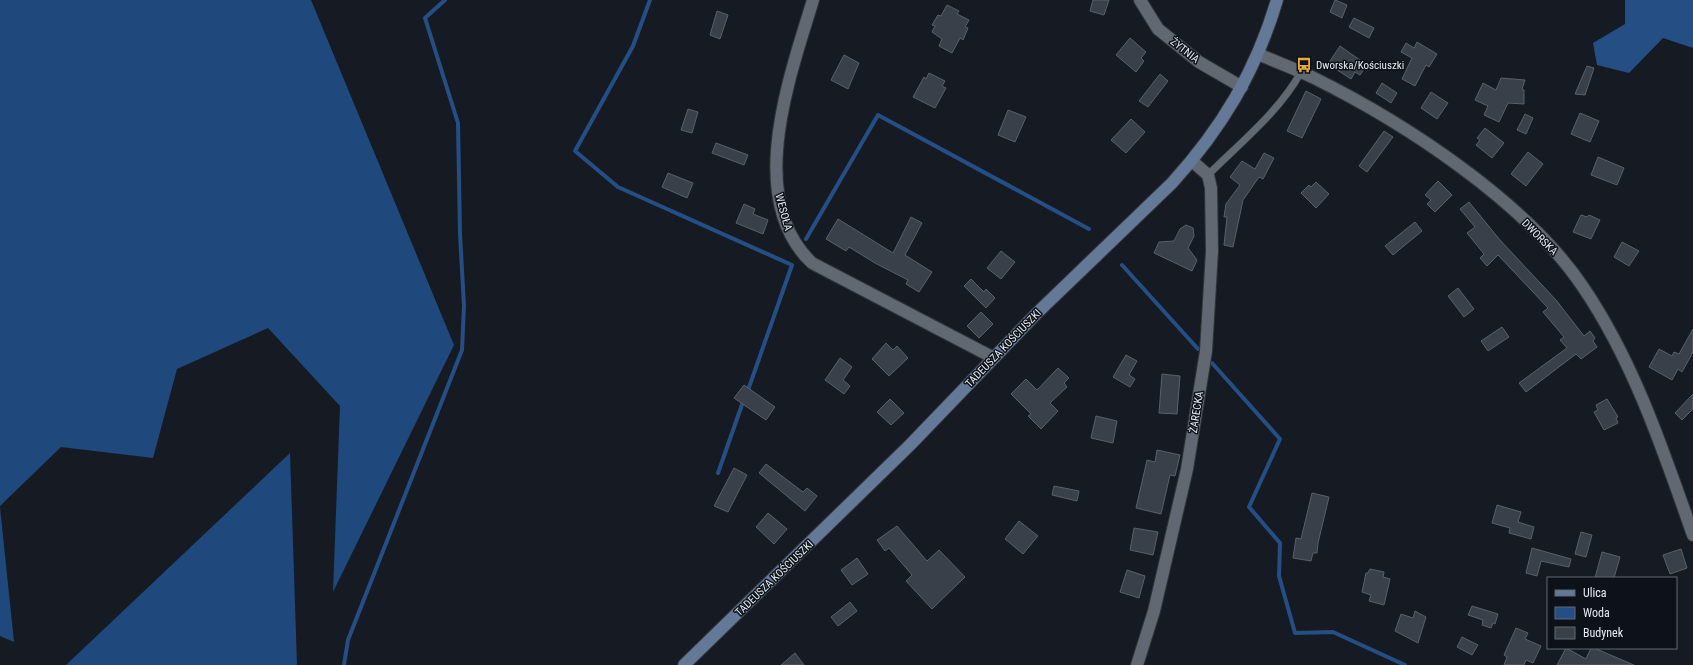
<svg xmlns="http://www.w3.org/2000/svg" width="1693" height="665" font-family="'Roboto Condensed',sans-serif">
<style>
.forest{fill:#1f487d}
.water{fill:#254e84}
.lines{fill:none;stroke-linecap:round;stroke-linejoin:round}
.stream{stroke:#254e84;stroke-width:4}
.building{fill:#3a4049;stroke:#59606a}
.lane-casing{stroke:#31343a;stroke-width:8}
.street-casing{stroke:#31343a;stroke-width:14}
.secondary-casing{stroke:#31343a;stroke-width:14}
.lane{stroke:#616871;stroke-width:7}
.street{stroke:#616871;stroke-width:12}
.secondary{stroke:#637997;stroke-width:12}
.labels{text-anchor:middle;stroke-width:3;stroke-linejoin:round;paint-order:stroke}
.street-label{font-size:11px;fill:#e7ebf0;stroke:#0d121a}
.poi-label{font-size:11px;fill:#e7ebf0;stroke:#0d121a;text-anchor:start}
</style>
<rect width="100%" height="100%" fill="#161b23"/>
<!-- forest -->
<path class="forest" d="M0,0H311L454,345L333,592L340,406L268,328L177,369L153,458L61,447L0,506Z
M290,453L297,665H66Z
M0,507L14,642L0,636Z"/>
<!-- water -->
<path class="water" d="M1625,0H1693V48L1663,38L1629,73L1597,65L1593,43L1625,24Z"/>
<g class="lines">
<!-- stream -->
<path class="stream" d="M650,0L633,46L575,151L618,187L792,265L747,393
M806,239L878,115L1089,229
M1122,265L1198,349
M1212,363L1280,439L1249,507L1280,543L1279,576L1295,633L1333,632L1405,665
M718,473L744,399
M344,665L348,640L462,350L464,306L460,234L458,123L425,18L445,0"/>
</g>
<!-- building -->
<path class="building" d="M1093,0H1109L1104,15L1090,11Z
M1335,0L1347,5L1342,18L1330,12Z
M947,5L959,11L957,14L969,20L965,27L968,28L963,40L960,38L952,53L939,46L942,39L932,32L935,26L932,25L938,15L941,16Z
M717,11L728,15L720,39L710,35Z
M1354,18L1374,28L1369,38L1349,27Z
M1130,38L1146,52L1141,58L1144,61L1136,72L1116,55Z
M1417,42L1437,54L1429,67L1426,65L1415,86L1402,79L1412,58L1401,52L1406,43L1414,48Z
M1340,46L1367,65L1360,75L1355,72L1351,79L1328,64Z
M844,55L859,63L848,89L831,80Z
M1587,66L1594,68L1585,95L1575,94Z
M929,73L945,81L942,86L946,88L935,108L913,97L924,77L926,79Z
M1160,74L1168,81L1148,107L1139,101Z
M1501,78L1525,80L1522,89L1524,90V104L1508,103L1499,122L1484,115L1488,106L1475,100L1483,83L1496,90Z
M1382,83L1397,93L1391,103L1376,93Z
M1306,91L1321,99L1302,138L1287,131Z
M1431,92L1448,103L1437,119L1421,108Z
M688,109L698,112L692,133L681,130Z
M1008,110L1026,117L1015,142L998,135Z
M1580,113L1599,121L1590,142L1571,134Z
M1525,114L1533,118L1526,134L1517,130Z
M1131,119L1145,132L1126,153L1111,140Z
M1485,128L1504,143L1492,158L1476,145L1480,140L1477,138Z
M1384,131L1393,137L1367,172L1359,166Z
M716,143L748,155L744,165L712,153Z
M1528,152L1543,164L1526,186L1511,174Z
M1264,153L1274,158L1263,179L1259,177L1243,200L1233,247L1224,245L1227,217H1224L1226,204L1240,185L1230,177L1242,161L1255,169Z
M1598,157L1624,168L1617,185L1591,175Z
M668,173L693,183L687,198L662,187Z
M1438,181L1452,195L1435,212L1427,204L1431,200L1425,195Z
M1316,182L1329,194L1316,208L1301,193L1309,185L1311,187Z
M1469,202L1500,240L1556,300L1584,336L1590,331L1595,338L1593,341L1597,347L1581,359L1576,354L1526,392L1519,383L1567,348L1560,340L1564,337L1543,312L1548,308L1498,255L1487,266L1480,258L1484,254L1467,233L1475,227L1460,209Z
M744,204L755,209L753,214L768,220L763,234L736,223Z
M1581,215L1587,217L1589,215L1600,220L1591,239L1573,232Z
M911,217L922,223L905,255L932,272L919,292L906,284L908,280L875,263L849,247L846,251L826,239L838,219L893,253Z
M1415,222L1422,231L1393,255L1385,246Z
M1186,225L1193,228L1194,236L1188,248L1197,260L1192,271L1154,253L1159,242L1174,241L1180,229Z
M1622,242L1639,251L1629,266L1614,257Z
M1001,251L1015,262L1001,279L987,268Z
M971,279L984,292L986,289L995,298L986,308L964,286Z
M1458,288L1474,309L1464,317L1448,296Z
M981,312L993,324L979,338L967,326Z
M1502,327L1509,337L1488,351L1481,341Z
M1693,329V352L1682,372L1678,369L1672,380L1649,367L1659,349L1672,356L1674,352L1679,354Z
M886,343L893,350L897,346L908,358L889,376L872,359Z
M1126,355L1137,361L1129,375L1135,379L1130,387L1113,377Z
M840,358L852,367L843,380L850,386L844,394L825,380Z
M1058,368L1069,378L1064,383L1067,387L1050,403L1058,411L1041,429L1028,416L1031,414L1011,394L1026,379L1037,390Z
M1162,374L1180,376L1177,414L1159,413Z
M744,385L775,407L766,420L734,398Z
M1693,394V409L1682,420L1675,413Z
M890,399L904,413L891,425L877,412Z
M1607,399L1618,417L1616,418L1618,423L1604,430L1594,412L1598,410L1596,405Z
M1096,416L1117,421L1113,443L1091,438Z
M1157,450L1180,455L1175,476L1170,475L1161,514L1136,508L1147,460L1155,462Z
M766,464L803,492L807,488L817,496L805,511L759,473Z
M734,468L747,475L728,512L714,506Z
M1054,486L1079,491L1077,501L1052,495Z
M1312,493L1329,497L1318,543L1317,553H1313L1311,561L1293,558L1296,538L1301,539Z
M1497,505L1521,512L1518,522L1534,527L1531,539L1509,533L1510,528L1492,523Z
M768,513L787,529L774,544L756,527Z
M1019,521L1038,536L1023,554L1005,539Z
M897,526L927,561L939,550L965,577L932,609L906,581L912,575L889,548L885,551L877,540Z
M1134,528L1158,532L1153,555L1130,550Z
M1581,532L1592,535L1586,557L1575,554Z
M1532,548L1571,559L1569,567L1541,561L1537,576L1526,573Z
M1681,549L1687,568L1670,574L1663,555Z
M1602,552L1620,557L1614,578H1595Z
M857,558L868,574L852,585L841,570Z
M1370,569L1384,572L1383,577L1390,579L1384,605L1369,601L1371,595L1362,592L1366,573H1368Z
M1127,570L1145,576L1139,598L1120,592Z
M850,602L857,611L838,626L831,617Z
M1472,606L1498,614L1495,624L1493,623L1491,628L1482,625L1483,620L1468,615Z
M1415,611L1426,617L1418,643L1395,631L1401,614L1413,618Z
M1516,628L1528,633L1525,639L1541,646L1533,663L1526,660L1524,665H1504L1507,657L1504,655Z
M1462,637L1478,645L1472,655L1457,647Z
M1566,648L1586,659L1591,648H1594L1634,665H1557Z
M795,653L804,665H781Z"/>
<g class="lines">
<!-- lane casing -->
<g class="lane-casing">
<path id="lane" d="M1208,175C1240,143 1279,112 1301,72"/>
</g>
<!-- street casing -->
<g class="street-casing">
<path id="street" d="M813,0C790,76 744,199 812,263L994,358
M1140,0L1158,29L1199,62L1242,87
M1258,54C1276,62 1296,69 1314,78C1405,123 1526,202 1583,287C1634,362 1663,450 1693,535
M1137,665L1154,611L1187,469L1206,351L1212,251L1211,188L1208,175L1192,161"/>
</g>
<!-- secondary casing -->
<g class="secondary-casing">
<path id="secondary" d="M684,665L910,445L1037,313L1172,183C1222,128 1256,71 1277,0"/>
</g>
<!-- lane -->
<use href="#lane" class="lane"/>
<!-- street -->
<use href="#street" class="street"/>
<!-- secondary -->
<use href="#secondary" class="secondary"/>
</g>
<!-- icons -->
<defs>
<g id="bus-bare" transform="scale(1.2)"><path d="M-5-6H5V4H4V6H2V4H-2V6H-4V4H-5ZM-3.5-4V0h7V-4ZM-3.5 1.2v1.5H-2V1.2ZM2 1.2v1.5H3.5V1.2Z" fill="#eba93a" stroke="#0d121a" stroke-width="2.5" paint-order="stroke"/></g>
</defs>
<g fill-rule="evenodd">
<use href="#bus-bare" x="1304" y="65"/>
</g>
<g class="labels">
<!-- street labels -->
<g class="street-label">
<text transform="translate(1185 50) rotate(38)" y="4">ŻYTNIA</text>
<text transform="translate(784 212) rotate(75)" y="4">WESOŁA</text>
<text transform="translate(1540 237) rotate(45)" y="4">DWORSKA</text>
<text transform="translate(1003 348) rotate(-46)" y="4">TADEUSZA KOŚCIUSZKI</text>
<text transform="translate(1196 412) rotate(-81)" y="4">ŻARECKA</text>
<text transform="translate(774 578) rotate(-44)" y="4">TADEUSZA KOŚCIUSZKI</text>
</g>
<!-- poi labels -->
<g class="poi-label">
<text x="1316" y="69">Dworska/Kościuszki</text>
</g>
</g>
<!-- legend -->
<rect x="1547" y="577" width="130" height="72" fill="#0d121a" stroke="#646970"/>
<rect x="1555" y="590" width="20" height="6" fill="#637997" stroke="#646970"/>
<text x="1583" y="597" font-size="12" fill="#e7ebf0">Ulica</text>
<rect x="1555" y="607" width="20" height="12" fill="#254e84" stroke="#646970"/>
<text x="1583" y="617" font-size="12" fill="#e7ebf0">Woda</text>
<rect x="1555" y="627" width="20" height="12" fill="#3a4049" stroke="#646970"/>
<text x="1583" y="637" font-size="12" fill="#e7ebf0">Budynek</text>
</svg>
